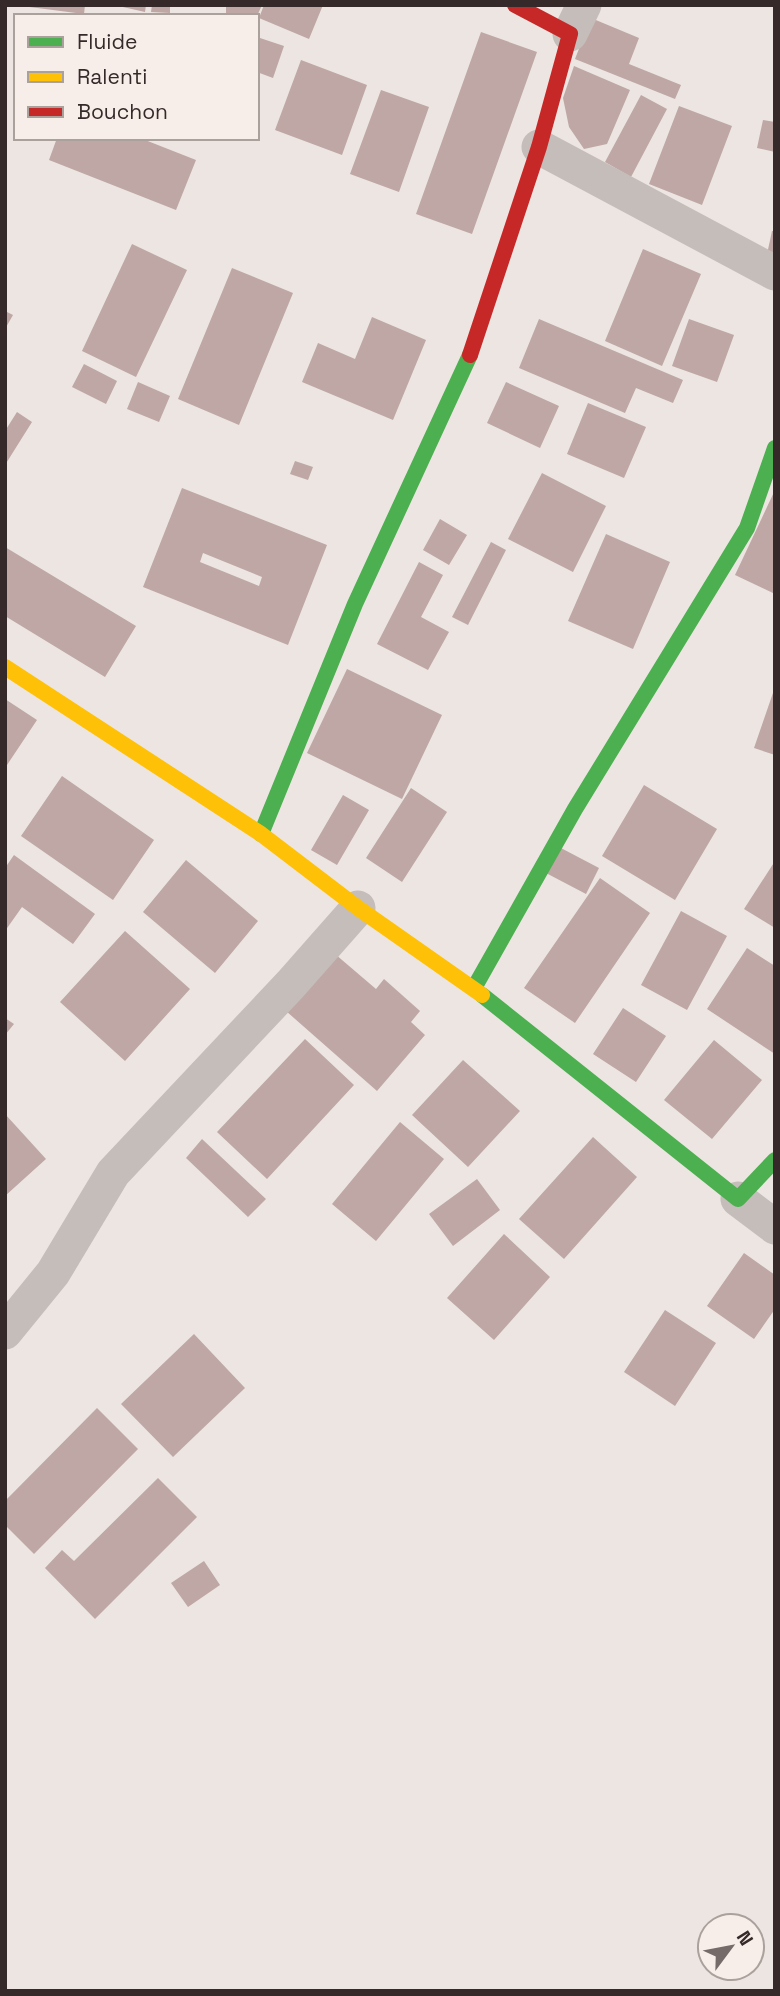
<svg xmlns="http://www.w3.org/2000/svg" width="780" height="1996" font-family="'Space Grotesk',sans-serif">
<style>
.building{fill:#bea7a4;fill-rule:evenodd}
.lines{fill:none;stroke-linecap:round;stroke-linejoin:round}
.street{stroke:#c5bdba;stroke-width:35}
.fast{stroke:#4caf50;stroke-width:16}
.slow{stroke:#ffc107;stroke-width:16}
.jam{stroke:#c62828;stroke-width:16}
</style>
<rect width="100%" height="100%" fill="#ece5e1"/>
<!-- building -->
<path class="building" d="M14,5H85L84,14Z
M114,5H146L145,12Z
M152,5H170V13L151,12Z
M226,5H262L257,16H226Z
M264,5H323L309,39L259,18Z
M591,18L639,38L629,64L681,85L675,99L575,59Z
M481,32L537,52L472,234L416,214Z
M257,37L284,46L273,78L257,72Z
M301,60L367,85L342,155L275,130Z
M574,66L630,90L607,144L584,149L569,127L563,98Z
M381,90L429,107L399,192L350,174Z
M641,95L667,109L631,177L605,162Z
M679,106L732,126L702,205L649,184Z
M763,120L775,122V152L757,148Z
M57,138H140L196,160L176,210L49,160Z
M772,231H775V260L766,259Z
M132,244L187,270L136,377L82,351Z
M643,249L701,274L662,366L605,341Z
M232,268L293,293L239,425L178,399Z
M5,311L13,315L5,329Z
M372,317L426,340L393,420L302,382L318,343L355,359Z
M539,319L683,380L673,403L636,388L625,413L519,368Z
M689,319L734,335L717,382L672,366Z
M84,364L117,381L106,404L72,387Z
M138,382L170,396L159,422L127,409Z
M506,382L559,406L540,448L487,423Z
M588,403L646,427L624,478L567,454Z
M17,412L32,422L5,465V431Z
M295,461L313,467L308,480L290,474Z
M542,473L606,506L573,572L508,539Z
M182,488L327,545L288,645L143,587ZM203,553L262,577L259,586L200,562Z
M775,490V594L735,575Z
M440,519L467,535L449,565L423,550Z
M606,534L670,562L633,649L568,621Z
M491,542L506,550L468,625L452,617Z
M5,547L136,626L105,677L5,616Z
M419,562L443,575L421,617L449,632L428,670L377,644Z
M347,669L442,715L402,799L307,753Z
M774,690H775V755L754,748Z
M5,699L37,720L5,768Z
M62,776L154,840L113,900L21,836Z
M644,785L717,829L675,900L602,856Z
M411,788L447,812L402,882L366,858Z
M343,795L369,810L337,865L311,850Z
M559,847L599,868L586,894L546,873Z
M14,855L95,914L73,944L22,907L5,931V868Z
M186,860L258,921L215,973L143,912Z
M775,861V928L744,909Z
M600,878L650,913L575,1023L524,988Z
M681,911L727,936L687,1010L641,985Z
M125,931L190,989L125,1061L60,1002Z
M747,948L775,966V1054L707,1009Z
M335,954L376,989L384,979L420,1011L411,1022L425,1035L377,1091L286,1011Z
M623,1008L666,1036L636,1082L593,1054Z
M5,1018L14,1024L5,1035Z
M305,1039L354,1085L267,1179L217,1132Z
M714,1040L762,1080L712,1139L664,1100Z
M463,1060L520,1111L468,1167L412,1115Z
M5,1114L46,1159L5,1196Z
M400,1122L444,1159L376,1241L332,1204Z
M593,1137L637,1177L564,1259L519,1219Z
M202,1139L266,1199L248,1217L186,1158Z
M477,1179L500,1210L453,1246L429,1214Z
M504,1234L550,1277L494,1340L447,1298Z
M744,1253L775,1275V1309L754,1339L707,1306Z
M665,1310L716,1343L675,1406L624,1372Z
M194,1334L245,1388L173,1457L121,1404Z
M97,1408L138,1449L34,1554L5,1525V1501Z
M158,1478L197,1517L95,1619L45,1568L62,1550L74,1561Z
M204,1561L220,1585L188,1607L171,1583Z"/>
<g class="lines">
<!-- street -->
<path class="street" d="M570,34L584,5
M539,147L775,273
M738,1199L775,1227
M5,1332L53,1273L113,1173L291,984L358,908"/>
<!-- fast -->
<path class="fast" d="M261,834L355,604L470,355
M474,988L575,809L747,528L775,448
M482,995L738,1199L775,1160"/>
<!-- slow -->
<path class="slow" d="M5,667L261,834L358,908L482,995"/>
<!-- jam -->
<path class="jam" d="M470,355L539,147L570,34L515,5"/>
</g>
<!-- border -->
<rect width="780" height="1996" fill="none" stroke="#352a29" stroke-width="14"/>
<!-- legend -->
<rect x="14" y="14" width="245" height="126" fill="#f8eee9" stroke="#aaa09c" stroke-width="2"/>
<rect x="28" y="37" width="35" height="10" fill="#4caf50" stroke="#aaa09c" stroke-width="2"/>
<text x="77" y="49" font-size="21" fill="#352a29">Fluide</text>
<rect x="28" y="72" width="35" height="10" fill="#ffc107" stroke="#aaa09c" stroke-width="2"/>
<text x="77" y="84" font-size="21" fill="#352a29">Ralenti</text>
<rect x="28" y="107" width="35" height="10" fill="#c62828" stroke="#aaa09c" stroke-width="2"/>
<text x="77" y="119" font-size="21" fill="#352a29">Bouchon</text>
<!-- north arrow -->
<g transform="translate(731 1947) rotate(58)"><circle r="33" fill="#f8eee9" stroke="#aaa09c" stroke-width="2"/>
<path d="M0-5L12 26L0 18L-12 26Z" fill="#756b69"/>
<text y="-10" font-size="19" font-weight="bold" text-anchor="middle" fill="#352a29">N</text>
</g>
</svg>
